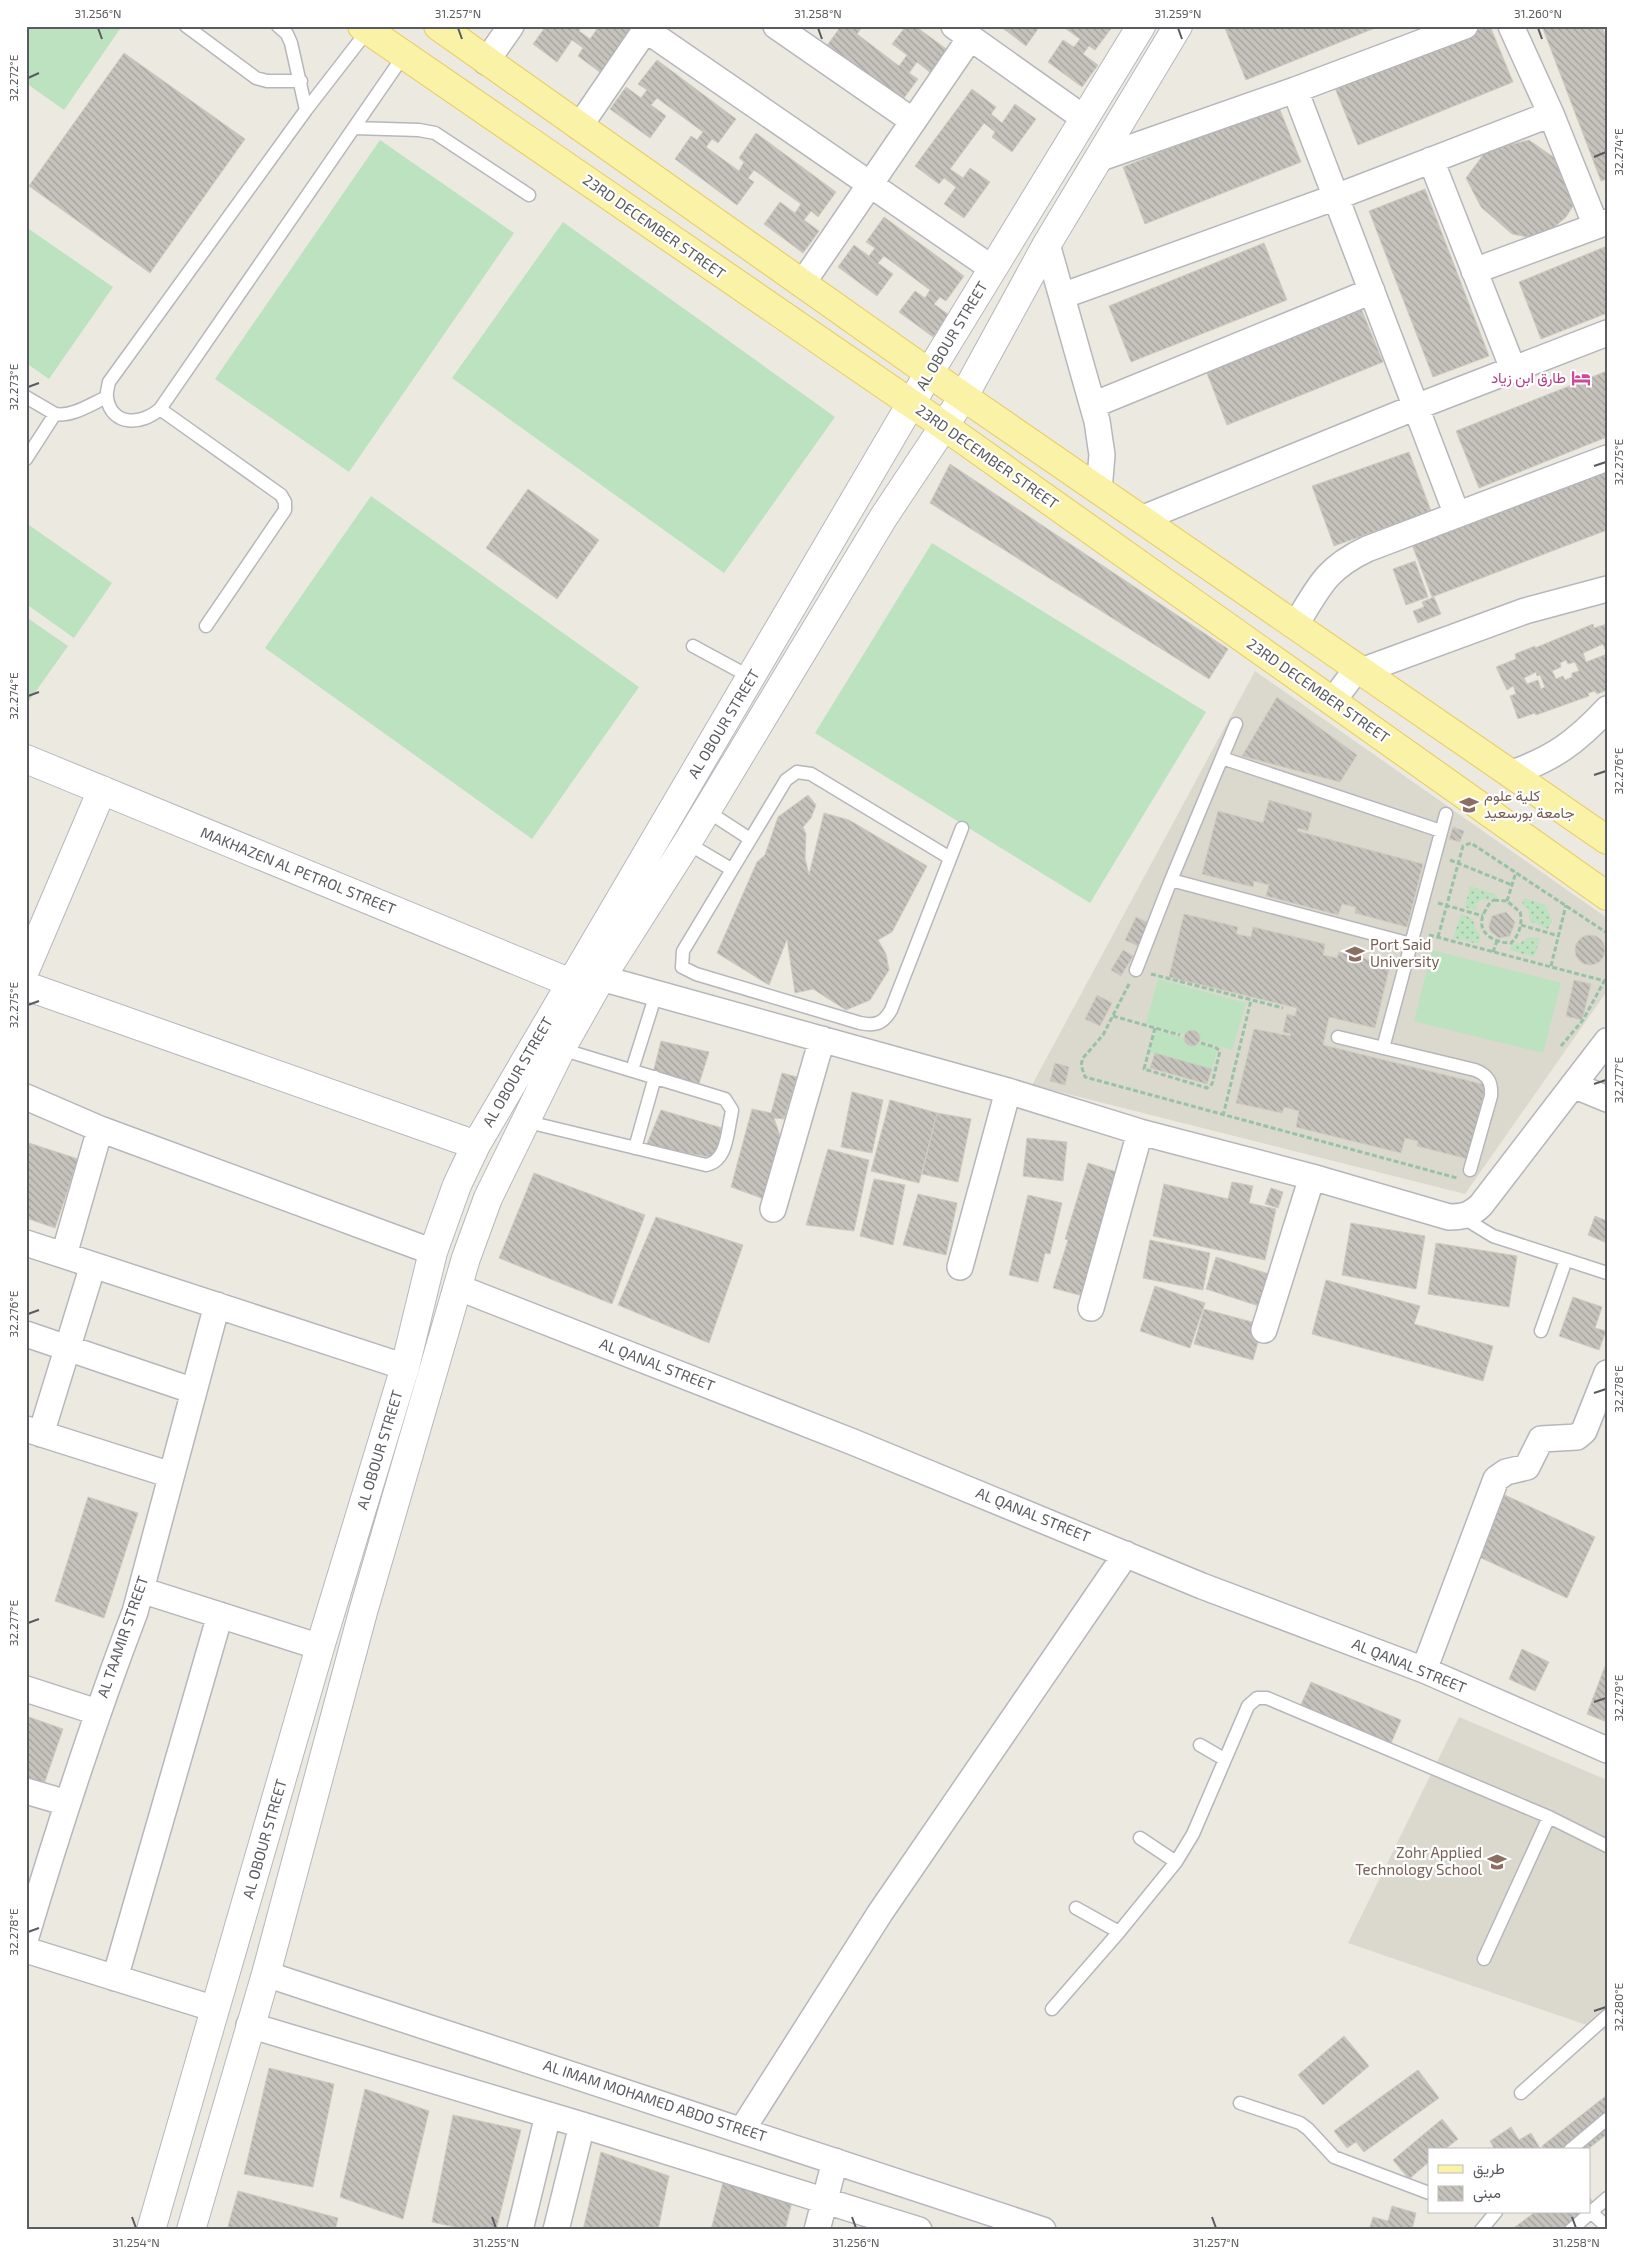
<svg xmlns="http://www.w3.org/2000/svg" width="1633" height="2256" font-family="'Exo 2',Vazirmatn,sans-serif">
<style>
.education{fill:#dbd8ce}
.grass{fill:#bde2c0}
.garden{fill:url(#garden-dots)}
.building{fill:url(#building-back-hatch);stroke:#cfcbbf;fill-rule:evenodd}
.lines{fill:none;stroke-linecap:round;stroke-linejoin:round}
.lane-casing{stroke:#b6b7bc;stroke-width:15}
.street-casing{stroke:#b6b7bc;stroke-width:28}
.secondary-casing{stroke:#b6b8be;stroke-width:30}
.primary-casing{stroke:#e9cb5b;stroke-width:30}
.path{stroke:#97c2a6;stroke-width:3;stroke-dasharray:5 2.5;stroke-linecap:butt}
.lane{stroke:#fff;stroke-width:12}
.street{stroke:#fff;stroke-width:25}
.secondary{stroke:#fff;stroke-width:28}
.primary{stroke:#faf2a6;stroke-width:28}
.ticks{fill:none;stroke:#595b60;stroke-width:2}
.labels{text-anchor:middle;stroke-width:4.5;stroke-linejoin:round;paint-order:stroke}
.street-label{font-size:15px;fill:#595b60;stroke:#fff}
.hotel-label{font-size:15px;fill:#b23c85;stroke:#fff;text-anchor:end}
.education-label{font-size:15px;fill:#785e54;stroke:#fff;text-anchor:start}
.neatline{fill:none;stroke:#595b60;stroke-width:2}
.ticks-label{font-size:12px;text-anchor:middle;fill:#595b60}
</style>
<defs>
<pattern id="garden-dots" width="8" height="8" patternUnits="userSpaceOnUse" patternTransform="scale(1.25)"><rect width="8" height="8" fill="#bde2c0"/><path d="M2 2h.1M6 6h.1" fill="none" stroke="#9dba9f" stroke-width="1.8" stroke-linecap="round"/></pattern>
<pattern id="building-back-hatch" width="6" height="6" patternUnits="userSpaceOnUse" patternTransform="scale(1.25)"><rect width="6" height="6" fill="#c6c3bd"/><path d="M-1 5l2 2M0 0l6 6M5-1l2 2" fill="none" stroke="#a4a19d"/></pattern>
</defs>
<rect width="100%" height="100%" fill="#ebe9e0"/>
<!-- education -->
<path class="education" d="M1255,671L1607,918V991L1465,1194L1032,1085Z
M1459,1717L1607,1780V2032L1348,1943Z"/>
<!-- grass -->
<path class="grass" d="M26,26H122L64,110L26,83Z
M380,140L514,233L349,472L215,379Z
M563,222L835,417L724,573L452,378Z
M26,227L113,287L49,379L26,363Z
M371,496L639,687L532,839L265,648Z
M26,523L112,583L74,638L26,604Z
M932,543L1206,712L1090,903L815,733Z
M26,617L68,646L29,701L26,699Z
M1432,950L1561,983L1543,1053L1414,1021Z
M1158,979L1246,1003L1232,1050L1200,1040L1199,1034L1191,1030L1185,1035L1146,1023Z
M1156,1030L1184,1038L1186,1043L1194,1046L1199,1043L1217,1049L1212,1069L1149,1052Z"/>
<!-- garden -->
<path class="garden" d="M1470,886L1497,895L1496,898L1481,900L1476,904L1477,911L1465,907Z
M1524,898L1545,905L1552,921L1548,929L1530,921L1528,908L1522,905Z
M1461,914L1473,919L1475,928L1480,935L1479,944L1453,938Z
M1530,937L1540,939L1534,957L1510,950L1512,944L1520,943Z"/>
<!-- building -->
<path class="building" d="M546,26H582L579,31L590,39L599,26H635L601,73L578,56L583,48L572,40L557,62L533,44Z
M841,26H863L857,34L899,66L907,55L892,44L906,26H915L949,51L932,74L917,62L909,73L918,79L901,102L826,47Z
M1000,26H1040L1026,46Z
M1062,26H1113L1095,50L1089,46L1083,54L1098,65L1082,87L1048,62L1063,40L1074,47L1080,39Z
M1224,26H1380L1246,80Z
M1488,26H1490L1513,82L1358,145L1335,88Z
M1542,26H1602L1607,40V179L1601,181Z
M124,53L245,139L150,273L29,186Z
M657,60L736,119L718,143L712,139L706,147L739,171L744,162L739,158L756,133L836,192L818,217L811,211L804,220L819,231L803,253L764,224L780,202L795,213L801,204L754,170L748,178L754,182L737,205L675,159L691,136L697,140L703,132L657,98L651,105L666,116L650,138L610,109L626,87L641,98L647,90L638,84Z
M972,89L996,107L991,114L1002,123L1015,104L1036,119L1012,152L992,137L995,132L984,123L950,169L963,178L970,168L990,182L964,218L944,204L956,187L944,178L939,184L915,166Z
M1278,105L1301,162L1145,224L1123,167Z
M1529,140L1556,159L1575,203L1566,217L1552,229L1533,238L1512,234L1481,207L1466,178L1486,151Z
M1425,189L1489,356L1433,377L1369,211Z
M884,217L964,276L946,301L940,297L934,304L949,315L933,337L899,312L915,291L925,298L930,290L884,256L878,263L893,274L877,296L838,267L854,245L869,256L875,248L866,242Z
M1264,243L1287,300L1131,362L1109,306Z
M1607,246V313L1541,339L1519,282Z
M1360,306L1383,362L1227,425L1205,368Z
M1607,371V437L1479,488L1456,431Z
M1409,452L1431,511L1334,546L1312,486Z
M950,464L1228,649L1209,679L930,503Z
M1607,466V530L1432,597L1411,542Z
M528,489L599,540L557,599L486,548Z
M1415,561L1428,597L1406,605L1393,569Z
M1434,597L1441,614L1418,623L1413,611L1424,607L1422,602Z
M1593,624L1594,628L1607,624V690L1597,694L1595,691L1588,693L1589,696L1536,715L1535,713L1518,719L1510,696L1516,694L1514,688L1513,686L1507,690L1496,667L1516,659L1515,654L1535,646V648ZM1603,644L1607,654L1586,662L1583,653ZM1566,660L1568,664L1575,662L1579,671L1572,673V677L1565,680L1563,676L1556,679L1552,671L1561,667L1560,663ZM1536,672L1537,676L1540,675L1545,687L1541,689L1538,680L1527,684L1524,678Z
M1277,697L1357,755L1340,782L1242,756Z
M808,795L816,805L811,818L803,827L806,834L805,858L809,875L824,813L849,820L927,866L892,932L878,940L886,954L889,970L870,1000L846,1010L813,989L795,993L787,939L769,985L717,953L757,862L765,855L778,817Z
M1269,800L1312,813L1308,831L1298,828L1297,831L1423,864L1407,927L1355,913L1356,907L1342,904L1338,915L1266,896L1269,885L1254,881L1253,887L1202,874L1218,811L1263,823Z
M1453,827L1464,831L1460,842L1449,839Z
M1506,912L1515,922L1510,936L1499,938L1490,931L1489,926L1492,916Z
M1184,914L1238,927L1236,934L1251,937L1253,927L1325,944L1323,955L1337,958L1339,952L1390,965L1375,1028L1329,1017L1323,1045L1486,1085L1468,1159L1417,1146L1418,1141L1405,1138L1401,1153L1296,1127L1299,1111L1284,1107L1282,1113L1236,1103L1254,1029L1290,1036L1291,1034L1283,1032L1287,1014L1295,1016L1297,1008L1169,977Z
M1136,917L1149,923L1138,946L1125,940Z
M1575 950a15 15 0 1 1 30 0a15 15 0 1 1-30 0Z
M1123,950L1133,956L1121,976L1111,970Z
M1574,980L1591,984L1582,1020L1566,1016Z
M1097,995L1112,1003L1100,1026L1085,1019Z
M1184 1038a8 8 0 1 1 16 0a8 8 0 1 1-16 0Z
M661,1041L709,1052L698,1087L653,1073Z
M1155,1053L1212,1069L1207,1084L1150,1068Z
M1055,1063L1069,1067L1065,1085L1050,1081Z
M782,1073L797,1077L784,1119L774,1118L780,1136L764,1199L731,1187L752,1109L771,1113Z
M852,1092L883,1100L872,1153L841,1147Z
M890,1100L937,1113L919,1183L871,1171Z
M661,1110L722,1128L715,1158L646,1146Z
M937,1113L971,1119L958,1182L922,1174Z
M1027,1138L1067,1142L1063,1181L1023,1176Z
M26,1142L78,1159L55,1228L26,1218Z
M828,1149L869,1160L854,1231L806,1225Z
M1088,1163L1120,1173L1083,1296L1053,1288L1068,1240L1065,1239Z
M534,1173L645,1215L612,1304L499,1258Z
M874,1179L905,1185L893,1245L860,1236Z
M1232,1182L1253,1186L1249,1203L1276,1209L1265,1260L1153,1236L1164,1184L1228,1199Z
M1271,1188L1283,1192L1278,1208L1265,1204Z
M918,1194L957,1203L946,1255L903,1245Z
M1028,1195L1062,1203L1050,1254L1045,1253L1038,1282L1009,1275Z
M1595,1216L1607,1221V1243L1588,1235Z
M656,1217L743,1245L709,1343L618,1305Z
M1351,1223L1425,1236L1416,1289L1342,1275Z
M1150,1240L1210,1253L1203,1290L1143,1278Z
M1436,1243L1517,1256L1509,1307L1428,1294Z
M1216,1257L1272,1275L1262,1307L1206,1289Z
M1326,1280L1420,1306L1414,1324L1493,1346L1483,1381L1312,1334Z
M1155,1286L1205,1303L1190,1348L1140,1331Z
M1573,1297L1602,1307L1595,1328L1606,1331L1599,1350L1559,1336Z
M1204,1309L1263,1325L1253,1360L1194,1344Z
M1505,1495L1595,1537L1567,1598L1477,1556Z
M88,1497L138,1513L104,1618L55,1601Z
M1522,1649L1549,1662L1535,1691L1509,1679Z
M1607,1661V1722L1587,1714Z
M1311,1682L1401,1720L1389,1748L1299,1709Z
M26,1716L63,1729L43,1787L26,1781Z
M1344,2036L1369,2066L1323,2105L1298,2075Z
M269,2068L334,2084L313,2187L244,2174Z
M1418,2070L1439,2098L1364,2152L1356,2142L1347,2148L1334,2131Z
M365,2089L429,2111L403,2219L340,2197Z
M1607,2095V2134L1587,2150H1544L1542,2146Z
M453,2115L521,2130L496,2230H468L432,2222Z
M1442,2119L1458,2139L1444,2150H1429V2162L1409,2179L1393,2160Z
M1511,2127L1519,2140L1531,2133L1541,2150H1495L1490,2141Z
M601,2152L669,2176L658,2230H583Z
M726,2170L792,2202L785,2230H711Z
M238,2191L338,2218L335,2230H227Z
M1589,2197L1600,2211L1576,2230H1511L1535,2212H1589Z
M1392,2206L1416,2213L1412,2230H1369L1373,2217L1388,2221Z"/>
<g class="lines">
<!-- lane casing -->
<g class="lane-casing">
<path id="lane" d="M186,26L256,78L267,81H301
M278,26L287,34L291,43L306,110
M368,30L306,110L109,382C108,387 106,393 107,398C112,427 142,425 160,409L404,55
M354,128L419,130L435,133L529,195
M26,397L55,414C72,417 91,404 107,397
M160,409L281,495L285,502V510L206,626
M26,459L55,414
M693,646L752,678
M1222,758L1441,831
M707,811L750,839
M687,843L731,869
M950,858L811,774L797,772L786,780L683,951L682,967L696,974L860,1023C875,1026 883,1024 891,1010L962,828
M1171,880L1411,944
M1136,970L1171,880L1236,724
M1338,1037L1475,1070C1488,1075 1492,1082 1491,1096L1470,1170
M1383,1048L1446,814
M632,1070L656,994
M524,1121L706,1165C727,1161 727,1134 731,1116L732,1110L725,1099L561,1049
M635,1148L655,1077
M1462,1217L1493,1236L1607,1273
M1541,1331L1566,1260
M1200,1745L1224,1759
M1140,1838L1176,1862
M1076,1908L1119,1932
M1484,1959L1549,1817
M1052,2009L1119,1932L1176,1862L1193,1834L1248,1706L1257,1698H1267L1549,1817L1607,1846
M1521,2093L1607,2016
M1240,2103L1300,2123L1308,2129L1334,2157L1429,2193
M1570,2150L1607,2119
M1591,2212L1607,2227
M1481,2230L1496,2212
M1571,2230L1607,2198"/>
</g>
<!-- street casing -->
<g class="street-casing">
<path id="street" d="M776,26L913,121
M954,26L1085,119
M1511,26L1551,114L1596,226
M646,30L993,269
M486,62L511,26
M1295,90L1457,515
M579,127L648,26
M1098,159L1295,90L1465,26
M1431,160L1513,369
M1047,244L1097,421L1102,455L1099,490
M1474,271L1607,222
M802,284L970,38
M1062,296L1336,197L1551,114
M1093,405L1372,291
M1141,519L1416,407L1607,333
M1295,626C1319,587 1325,569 1367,549L1607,458
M1332,702L1350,678L1356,673L1525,611L1607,589
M1510,774C1554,758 1575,743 1607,709
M601,978L1008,1091L1140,1132L1312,1177L1449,1217C1463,1217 1471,1215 1481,1205L1607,1041
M1573,1085L1607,1099
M26,1097L100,1129L433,1252
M773,1209L822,1039
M26,1243L405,1367
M64,1255L100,1129
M960,1267L1008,1091
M457,1287L853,1442L1202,1586L1424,1670L1607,1750
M1091,1308L1140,1132
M1264,1330L1312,1177
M26,1334L194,1391
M26,1429L171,1475
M41,1434L93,1265
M141,1590L320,1647
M1424,1670L1496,1479L1506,1472L1527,1467L1541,1439L1577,1437L1584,1431L1607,1373
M26,1689L97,1712
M26,1791L67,1803
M26,1937C59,1827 94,1719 135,1612L217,1305
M26,1950L215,2009
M266,1974L1043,2230
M115,1978L220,1615
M249,2025L582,2125L919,2230
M742,2130L880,1913L1126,1554
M520,2230L548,2115
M556,2230L582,2125
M817,2230L835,2161"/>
</g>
<!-- secondary casing -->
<g class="secondary-casing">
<path id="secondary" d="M26,759L571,983
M26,968L102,790
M26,986L476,1145
M151,2230L320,1647L405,1367L433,1252L457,1185L476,1145L929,373L1141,26
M191,2230L266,1974L363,1612L466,1258L488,1198L561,1049L601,978L687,843L883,518L964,396L1047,244L1178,26"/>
</g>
<!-- primary casing -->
<g class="primary-casing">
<path id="primary" d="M362,26L944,426L1607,896
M438,26L929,373L1607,840"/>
</g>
<!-- path -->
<path class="path" d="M1450,860L1512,885
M1494,900L1507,901L1520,912C1523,922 1519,936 1511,943C1493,943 1475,932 1484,913C1487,908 1488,903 1494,900Z
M1507,901L1516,872
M1438,903L1483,916
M1521,925L1559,936
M1429,935L1605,981
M1438,937L1463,846L1471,843L1607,933
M1493,952L1497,941
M1551,966L1566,905
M1151,974L1283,1008
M1129,984L1103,1035L1083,1058L1081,1065L1085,1077L1457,1178
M1113,1016L1180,1035
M1155,1028L1144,1069L1207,1088L1212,1084L1220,1051L1215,1047L1201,1043
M1561,1046L1583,1020L1607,976
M1223,1116L1251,1000"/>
<!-- lane -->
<use href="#lane" class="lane"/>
<!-- street -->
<use href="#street" class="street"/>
<!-- secondary -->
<use href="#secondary" class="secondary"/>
<!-- primary -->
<use href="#primary" class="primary"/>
</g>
<!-- ticks -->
<path class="ticks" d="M98,28L102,39M458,28L462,39M818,28L822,39M1178,28L1182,39M1538,28L1542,39M28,78L39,73M1594,157L1606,152M28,387L39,383M1594,466L1606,462M28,696L39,692M1594,775L1606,771M28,1005L39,1001M1594,1084L1606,1080M28,1314L39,1310M1594,1393L1606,1389M28,1623L39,1619M1594,1702L1606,1698M28,1932L39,1928M1594,2011L1606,2007M132,2217L136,2228M492,2217L496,2228M852,2217L856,2228M1212,2217L1216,2228M1572,2217L1576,2228"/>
<!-- icons -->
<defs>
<g id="hotel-bare" transform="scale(1.5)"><path d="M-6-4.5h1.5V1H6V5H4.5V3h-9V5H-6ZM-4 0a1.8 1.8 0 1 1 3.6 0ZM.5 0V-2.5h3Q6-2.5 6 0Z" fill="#d1479c" stroke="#fff" stroke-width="2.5" paint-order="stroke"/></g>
<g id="university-bare" transform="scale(1.5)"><path d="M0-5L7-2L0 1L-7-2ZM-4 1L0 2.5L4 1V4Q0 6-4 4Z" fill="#8d6e63" stroke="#fff" stroke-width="2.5" paint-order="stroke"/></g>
<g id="school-bare" transform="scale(1.5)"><path d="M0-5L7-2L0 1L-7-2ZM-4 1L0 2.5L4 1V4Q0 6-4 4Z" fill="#8d6e63" stroke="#fff" stroke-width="2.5" paint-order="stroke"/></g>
</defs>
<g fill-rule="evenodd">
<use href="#hotel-bare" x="1581" y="378"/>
<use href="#university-bare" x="1469" y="805"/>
<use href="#university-bare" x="1355" y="954"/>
<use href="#school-bare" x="1497" y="1862"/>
</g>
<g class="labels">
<!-- street labels -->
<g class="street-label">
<text transform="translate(654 227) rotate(35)" y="5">23RD DECEMBER STREET</text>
<text transform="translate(952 336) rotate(-59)" y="5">AL OBOUR STREET</text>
<text transform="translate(987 457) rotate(35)" y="5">23RD DECEMBER STREET</text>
<text transform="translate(1318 691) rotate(35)" y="5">23RD DECEMBER STREET</text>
<text transform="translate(724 724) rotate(-59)" y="5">AL OBOUR STREET</text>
<text transform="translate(298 871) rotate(22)" y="5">MAKHAZEN AL PETROL STREET</text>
<text transform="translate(518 1072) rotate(-60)" y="5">AL OBOUR STREET</text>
<text transform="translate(657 1365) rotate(21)" y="5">AL QANAL STREET</text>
<text transform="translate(380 1450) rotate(-73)" y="5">AL OBOUR STREET</text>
<text transform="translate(1033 1515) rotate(22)" y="5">AL QANAL STREET</text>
<text transform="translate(123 1637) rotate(-71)" y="5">AL TAAMIR STREET</text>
<text transform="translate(1409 1666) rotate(22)" y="5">AL QANAL STREET</text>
<text transform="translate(265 1839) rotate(-74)" y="5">AL OBOUR STREET</text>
<text transform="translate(655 2101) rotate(18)" y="5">AL IMAM MOHAMED ABDO STREET</text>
</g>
<!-- hotel labels -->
<g class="hotel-label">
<text x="1566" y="383">طارق ابن زياد</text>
</g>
<!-- education labels -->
<g class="education-label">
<text x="1484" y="801">كلية علوم<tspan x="1484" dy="17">جامعة بورسعيد</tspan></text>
<text x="1370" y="950">Port Said<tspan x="1370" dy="17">University</tspan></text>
<text x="1482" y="1858" text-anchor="end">Zohr Applied<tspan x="1482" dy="17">Technology School</tspan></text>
</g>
</g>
<!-- border -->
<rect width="1633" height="2256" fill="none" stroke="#ffffff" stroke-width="55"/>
<!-- legend -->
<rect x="1428" y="2148" width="162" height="65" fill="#ffffff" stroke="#bdbdbf"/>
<rect x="1438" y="2165" width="25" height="8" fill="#faf2a6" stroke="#bdbdbf"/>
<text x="1473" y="2174" font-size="15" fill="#595b60">طريق</text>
<rect x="1438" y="2186" width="25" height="15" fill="url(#building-back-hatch)" stroke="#bdbdbf"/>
<text x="1473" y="2198" font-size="15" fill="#595b60">مبنى</text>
<rect x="28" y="28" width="1578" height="2200" class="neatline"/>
<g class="ticks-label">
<text x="98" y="18">31.256°N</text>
<text x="458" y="18">31.257°N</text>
<text x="818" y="18">31.258°N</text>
<text x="1178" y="18">31.259°N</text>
<text x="1538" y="18">31.260°N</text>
<text transform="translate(14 78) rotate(-90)" y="4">32.272°E</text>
<text transform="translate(1619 152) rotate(-90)" y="4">32.274°E</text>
<text transform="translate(14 387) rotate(-90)" y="4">32.273°E</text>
<text transform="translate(1619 462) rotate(-90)" y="4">32.275°E</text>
<text transform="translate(14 696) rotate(-90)" y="4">32.274°E</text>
<text transform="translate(1619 771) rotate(-90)" y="4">32.276°E</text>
<text transform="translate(14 1005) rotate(-90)" y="4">32.275°E</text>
<text transform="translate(1619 1080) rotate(-90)" y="4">32.277°E</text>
<text transform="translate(14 1314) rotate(-90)" y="4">32.276°E</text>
<text transform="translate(1619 1389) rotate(-90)" y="4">32.278°E</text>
<text transform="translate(14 1623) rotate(-90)" y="4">32.277°E</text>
<text transform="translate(1619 1698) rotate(-90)" y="4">32.279°E</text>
<text transform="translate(14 1932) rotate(-90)" y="4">32.278°E</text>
<text transform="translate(1619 2007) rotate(-90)" y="4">32.280°E</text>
<text x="136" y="2247">31.254°N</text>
<text x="496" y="2247">31.255°N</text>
<text x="856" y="2247">31.256°N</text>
<text x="1216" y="2247">31.257°N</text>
<text x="1576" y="2247">31.258°N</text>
</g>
</svg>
